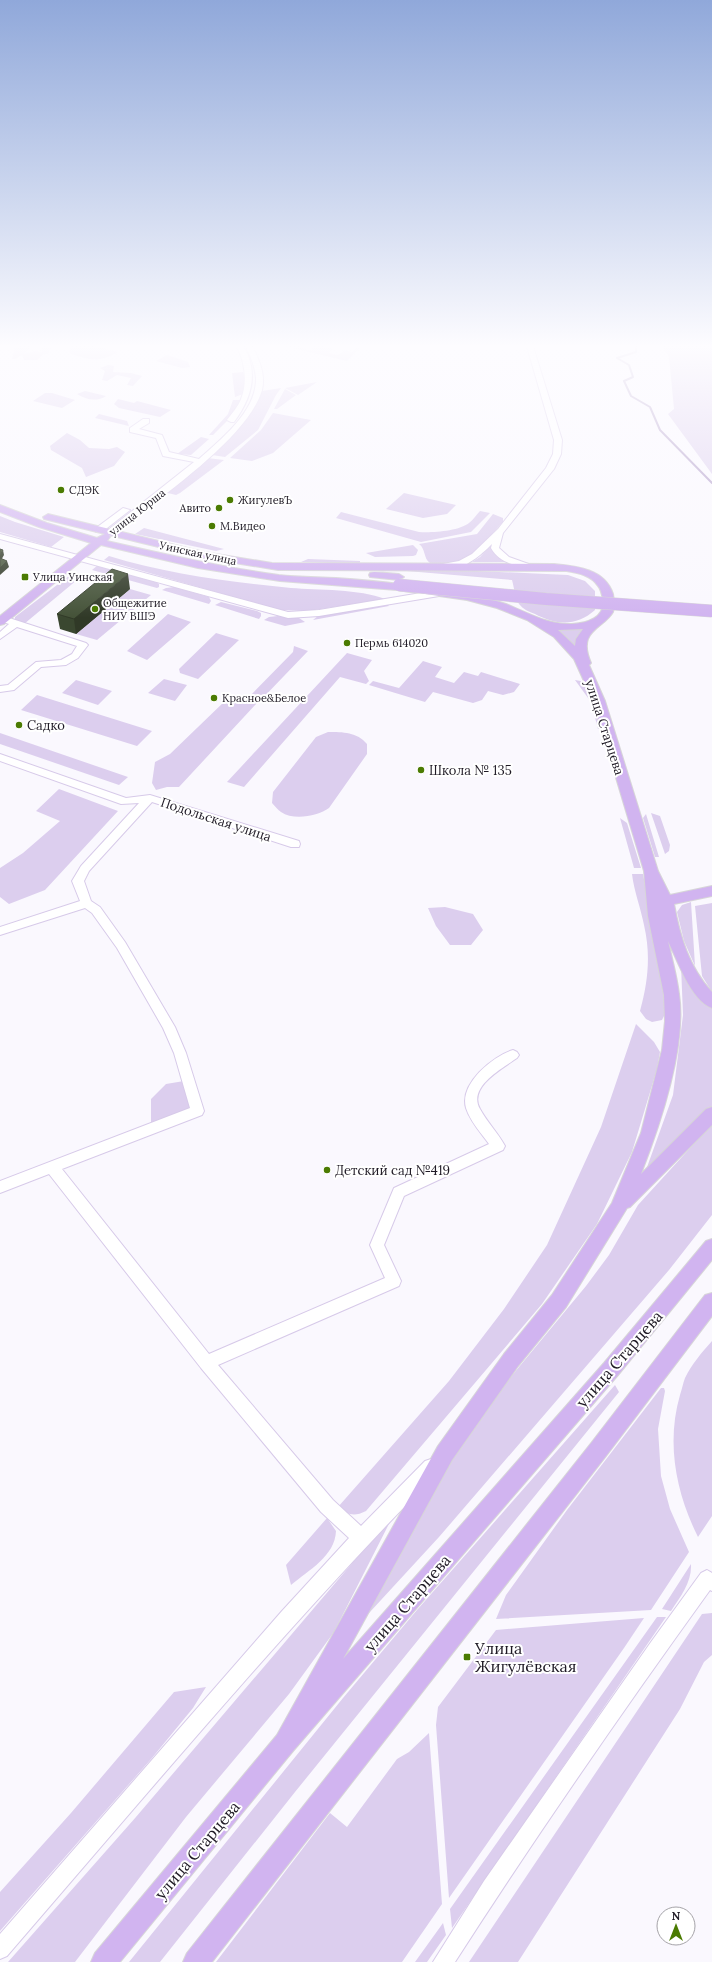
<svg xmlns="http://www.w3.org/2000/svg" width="712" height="1962" font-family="Lora,serif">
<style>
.green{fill:#dcceee}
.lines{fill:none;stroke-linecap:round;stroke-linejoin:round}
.stream{stroke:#ac97c6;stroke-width:2}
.minor-casing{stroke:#d7cae9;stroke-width:2}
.major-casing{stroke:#d7d6d8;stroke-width:2}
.minor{fill:#fff;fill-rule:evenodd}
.major{fill:#d1b4f0;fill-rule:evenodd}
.major-bridge-casing{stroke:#d7d6d8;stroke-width:13;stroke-linecap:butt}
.major-bridge{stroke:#d1b4f0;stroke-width:12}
.wall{fill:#3a4730}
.shaded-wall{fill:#303927}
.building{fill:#445238;stroke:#303927}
.poi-dot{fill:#4b7b02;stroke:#fff;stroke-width:1.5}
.labels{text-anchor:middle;stroke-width:4;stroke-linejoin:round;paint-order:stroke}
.far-poi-label{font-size:11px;fill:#1f1a25;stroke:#fff;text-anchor:start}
.far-street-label{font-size:11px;fill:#1f1a25;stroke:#fff}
.poi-label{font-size:13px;fill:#1f1a25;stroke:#fff;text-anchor:start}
.street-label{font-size:13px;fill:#1f1a25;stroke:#fff}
.near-street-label{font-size:16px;fill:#1f1a25;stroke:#fff}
.near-poi-label{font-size:16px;fill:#1f1a25;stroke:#fff;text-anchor:start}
</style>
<rect width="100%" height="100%" fill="#faf8fe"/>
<!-- green -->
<path class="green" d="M73,343L99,347L118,352C100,363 88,360 69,353Z
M271,343H305L300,348L311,350L316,345L333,349L328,353L338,355L345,350L352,352L357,347L360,348L347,361Z
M660,343H712V474L668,414L674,409L669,357Z
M33,345L24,354L35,351L42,352V348L45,346L51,347L48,354H44L37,360H24L22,355L15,359H12L15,347Z
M167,355L188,362L190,367L182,368L156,361Z
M108,365L114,366L113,372L131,373L142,376L133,386L127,385L131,378L117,375L107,381L102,380L105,371L100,368Z
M243,372L245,379L243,394L235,397L232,373Z
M317,382L298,395L285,388Z
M281,388L276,395L258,430L225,457L212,455C233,435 252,419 262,391Z
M285,389L296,395L277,409H274Z
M85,391L106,396C97,402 86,400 77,394Z
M45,393H52L75,400L62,408L33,401Z
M118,399L134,403L137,401L171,410L160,417L119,408L114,404Z
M233,400H241L229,419L213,435H209L228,414Z
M273,413L311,420L273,453L252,461L230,458L261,430Z
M99,414L127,421L129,426L95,418Z
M67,433L80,440L89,448L109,449L117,447L125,452L114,466L86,477L82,468L51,450L50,446Z
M201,437L209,439L191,455L177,454Z
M207,458L224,460L180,493L176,495L168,493L174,486Z
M404,493L456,505L447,514L423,518L386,509Z
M480,511L490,513L471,532L421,542L336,518L341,512L419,532C432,533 459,531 469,523C473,520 476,515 480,511Z
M493,514L503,518V522C476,550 474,566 430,563C423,558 426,549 419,544L477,534Z
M0,516L15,522L64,537L51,547L0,532Z
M144,528L224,549L216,551L135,534Z
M413,545L418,550L416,555L413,556L375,557L366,553Z
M490,546L494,553L505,562H472L480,557Z
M109,556C167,574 230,582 291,588C318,590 360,589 385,599L308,611L279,610L104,560Z
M308,559L360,561V564L301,562Z
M98,565L154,581L159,584V587L157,588L92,570Z
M395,570H455L568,575L585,581L595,591V610C576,627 556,625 535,614C529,612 523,609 519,604C515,598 514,587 512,580Z
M74,572L83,575L24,624L15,621V617Z
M174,587L209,597L211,601L209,604L162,590L166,588Z
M130,589L151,595L97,640L76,634Z
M221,602L257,611L261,613V616L259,619L215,605Z
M386,603L389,606L313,620L318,616Z
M168,614L191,622L147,660L127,651Z
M278,616L299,618L305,622L285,626L264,620L269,617Z
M553,629H585L577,638L576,647Z
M216,633L239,640L198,679L180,673L179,669Z
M294,646L308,651L259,702L248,698L293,652Z
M347,653L372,660L364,671L369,681L366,684L340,677L244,787L227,782Z
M423,661L442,667L435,677L454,683L464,672L478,676L481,672L520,684L514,692L503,695L488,691L482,700L473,703L433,692L425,702L369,685L373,681L399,688Z
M164,679L187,685L175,701L148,693Z
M76,680L112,691L98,705L62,693Z
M575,680L586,682L601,728L598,729L591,702Z
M37,695L152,731L137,746L21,710Z
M236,697L257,703L179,787H167L156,790L152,783L155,762L170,754L226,700Z
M328,732C343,732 357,732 367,744V754L329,808C318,816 294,821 281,812C278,810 275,806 272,803L273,792L316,737Z
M0,733L128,777L119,785L0,744Z
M59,789L118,811L45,890L9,904L0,897V868L23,853L60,821L36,811Z
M651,813L660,816L670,845L669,851L665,854Z
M646,814L659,857H655L643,818Z
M620,818L627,823L641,868H634Z
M632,874H643L664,985V1016L662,1020L652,1022L646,1019L640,1011C648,982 651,955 644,925C641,909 634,891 632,874Z
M691,902L695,966L684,941L677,912L682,905Z
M712,903V992L702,976L695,906Z
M445,907L473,914L483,930L471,945H450L436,926L428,908Z
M681,965L707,1005L712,1008V1106L646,1170L673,1095L683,1015Z
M636,1024L654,1042L660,1052L657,1069L632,1152L597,1224L542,1304L366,1511C354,1517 348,1515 338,1507L449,1381L504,1309L547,1245L601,1127Z
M184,1081L191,1108L151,1124V1099L166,1084Z
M712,1124V1215L669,1270L439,1537L358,1625L461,1437L586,1286L609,1255L638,1205Z
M712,1341V1516L698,1537C676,1493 666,1443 680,1395C682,1389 683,1383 685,1378C692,1364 702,1352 712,1341Z
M615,1385L619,1392L295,1792L160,1962H129L343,1698L417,1610Z
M661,1388H664L665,1391L658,1429L661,1476L670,1509L689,1552L651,1610L496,1619L506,1595L567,1510Z
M394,1514L334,1632L289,1694L186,1817L75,1962H8L136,1817Z
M327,1518L336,1531C335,1556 309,1570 291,1585L286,1565Z
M691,1564C692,1582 681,1596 671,1611L662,1609Z
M712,1613V1655L704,1662L680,1709L518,1962H469L702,1614Z
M657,1617H666L452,1928L450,1909Z
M644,1618L624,1648L449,1898L436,1725L438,1707L496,1630Z
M206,1687L193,1708L152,1758L0,1931V1892L71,1813L174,1692Z
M429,1733L442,1904L402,1962H216L330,1813L347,1827L397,1759L409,1752Z
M443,1923L446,1935L427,1962H415Z"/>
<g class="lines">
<!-- stream -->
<path class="stream" d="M636,343V352L617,358L629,365L633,377L624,381L631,396L650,407L660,430L712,483"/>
<!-- minor casing -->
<g class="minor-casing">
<path id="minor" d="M234,343H241C260,370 252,398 234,422H231L227,420C232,413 238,407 241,399C248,382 245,358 234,343Z
M244,343H250C258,357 266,373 262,390C248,439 153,502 113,535H107V531L194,462L163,456L156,438L130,432V428L143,419H149V423L139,429L162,435L169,452L199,459C221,439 257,411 256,378C255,366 250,354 244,343Z
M526,343H532L562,440L561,454L554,469L503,533L499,548L509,557L537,567L533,570C516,565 500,564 491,548L492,544C480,556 462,572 443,568V564L459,561L472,554L498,529L546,468L553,454L554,440Z
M123,508L130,510L102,532H96V528Z
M0,534L288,612L319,610L439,590L443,593L439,596L319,616L288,618L0,539Z
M3,616L86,643L88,645L78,658L66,665L41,667L14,690L0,692V686L8,685L36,662L61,660L72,654L77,646L17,627L0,639V632L9,624L0,621V617Z
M0,754L126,798L150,795L299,841L300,844L299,847H291L152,802L89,871L84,881L91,901L100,907L125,942L175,1027L186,1053L204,1111L202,1115L62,1169L209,1354L385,1278L370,1245L394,1188L489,1144C481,1133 470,1121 466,1108C459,1084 493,1056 513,1050L517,1052L519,1055L517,1058C503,1068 467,1087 480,1109C487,1122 498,1133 505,1146L503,1150L404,1196L384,1245L401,1281L399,1286L218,1365L333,1500L361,1526L425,1461L431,1459L437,1461L439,1467L437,1473C286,1627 148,1793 7,1956L0,1959V1934L282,1611L349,1538L321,1512L201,1368L49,1174L0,1193V1181L190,1108L174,1053L163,1028L117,948L92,913L85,908L0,935V927L80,901L72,881L81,866L139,803L121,804L0,761Z
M707,1570L712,1573V1591L710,1590C622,1712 536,1836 455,1962H433L484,1881L651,1642L701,1573Z"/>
</g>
<!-- major casing -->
<g class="major-casing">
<path id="major" d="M0,505L47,523L97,538L105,534L44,519L43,517L48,514L204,552L272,563L554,564C577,566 605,569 613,594C614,600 615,606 613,612C607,623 592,628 588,639C585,647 588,656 591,663L589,665L605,701L658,871L670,895L712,886V896L674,904C680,937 689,967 712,992V1008C691,1001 677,959 668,941C672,959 677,977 679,994C687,1046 660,1125 641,1174L706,1109L712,1107V1125L630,1207L627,1208L566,1307L518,1366L452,1460L343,1659L604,1363L706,1241L712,1239V1260L618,1375L293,1751L120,1962H91L95,1953L277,1735L438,1446L504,1354L552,1295L612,1203L641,1133L662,1050L665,1021L664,995L648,916L644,871L593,701L574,659L554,637L527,620L497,608L467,600L397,590L280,581L198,568L101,545L4,624L0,625V616L91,543L39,527L0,512ZM109,535L204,558L278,570L566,571C578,573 591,575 598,586C601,589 602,595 603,600C605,618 587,623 572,624C548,625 528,613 506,604C494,600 479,596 465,594C423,586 379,581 336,578C317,577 298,577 279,575C221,567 164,554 107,541L110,537ZM583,629L576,639L575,646L558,630Z
M374,572L399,574L404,577L399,580L370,577L369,575L370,573Z
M712,1293V1316L606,1456L212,1962H183L187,1953L592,1442L705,1295Z"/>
</g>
<!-- minor -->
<use href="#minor" class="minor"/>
<!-- major -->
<use href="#major" class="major"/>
<!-- major-bridge casing -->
<g class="major-bridge-casing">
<path id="major-bridge" d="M399,585L546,599L712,611"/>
</g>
<!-- major-bridge -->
<use href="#major-bridge" class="major-bridge"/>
</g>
<!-- wall -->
<path class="wall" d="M130,589L76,634L60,629L57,614Z"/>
<!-- shaded-wall -->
<path class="shaded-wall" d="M3,550L4,555L0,562V555Z
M7,561L9,567L0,575V568Z
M128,574L130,589L76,634L74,619Z"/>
<!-- building -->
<path class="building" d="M0,549L3,550L0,555Z
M0,558L7,561L0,568Z
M112,569L128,574L74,619L57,614Z"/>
<!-- sky -->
<linearGradient id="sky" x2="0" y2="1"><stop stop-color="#90a8da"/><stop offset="0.56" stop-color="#fdfcff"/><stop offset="1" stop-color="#fdfcff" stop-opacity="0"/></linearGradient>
<rect width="712" height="618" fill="url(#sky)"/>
<!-- markers -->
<g class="poi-dot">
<circle cx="61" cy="490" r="4"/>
<circle cx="230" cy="500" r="4"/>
<circle cx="219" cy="508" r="4"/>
<circle cx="212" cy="526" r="4"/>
<rect x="21" y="573" width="8" height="8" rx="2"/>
<circle cx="95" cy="609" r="4"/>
<circle cx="347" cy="643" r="4"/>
<circle cx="214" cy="698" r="4"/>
<circle cx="19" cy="725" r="4"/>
<circle cx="421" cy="770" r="4"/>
<circle cx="327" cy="1170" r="4"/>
<rect x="463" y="1653" width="8" height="8" rx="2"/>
</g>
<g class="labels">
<!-- far-poi labels -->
<g class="far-poi-label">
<text x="69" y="494">СДЭК</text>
<text x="238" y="504">ЖигулевЪ</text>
<text x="211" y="512" text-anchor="end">Авито</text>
<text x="220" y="530">М.Видео</text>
<text x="33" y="581">Улица Уинская</text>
<text x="103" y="607">Общежитие<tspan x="103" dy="13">НИУ ВШЭ</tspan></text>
<text x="355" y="647">Пермь 614020</text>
<text x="222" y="702">Красное&amp;Белое</text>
</g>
<!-- far-street labels -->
<g class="far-street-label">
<text transform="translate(137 512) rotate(-38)" y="4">улица Юрша</text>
<text transform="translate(198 553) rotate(12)" y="4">Уинская улица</text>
</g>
<!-- poi labels -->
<g class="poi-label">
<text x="27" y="730">Садко</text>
<text x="429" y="775">Школа № 135</text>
<text x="335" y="1175">Детский сад №419</text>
</g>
<!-- street labels -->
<g class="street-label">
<text transform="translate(605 727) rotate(72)" y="5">улица Старцева</text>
<text transform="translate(216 819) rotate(18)" y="5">Подольская улица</text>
</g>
<!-- near-street labels -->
<g class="near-street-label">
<text transform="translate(619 1359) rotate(-49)" y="6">улица Старцева</text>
<text transform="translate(407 1603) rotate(-49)" y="6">улица Старцева</text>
<text transform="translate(197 1850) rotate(-50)" y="6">улица Старцева</text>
</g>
<!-- near-poi labels -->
<g class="near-poi-label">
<text x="475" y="1654">Улица<tspan x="475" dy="18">Жигулёвская</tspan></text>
</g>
</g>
<!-- north arrow -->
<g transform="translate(676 1926)"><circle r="19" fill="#ffffff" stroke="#a5a3a8"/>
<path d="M0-3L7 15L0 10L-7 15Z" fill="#4b7b02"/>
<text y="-6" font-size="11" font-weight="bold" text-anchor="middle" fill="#1f1a25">N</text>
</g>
</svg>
